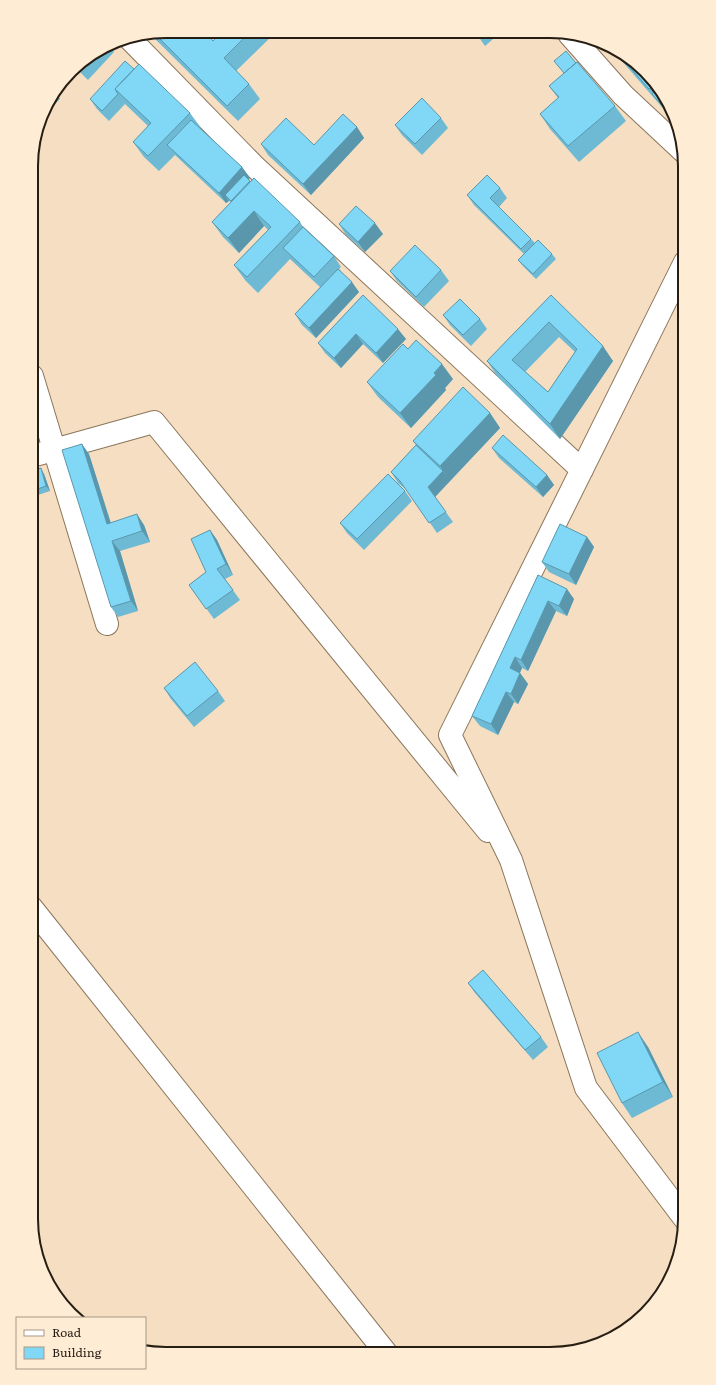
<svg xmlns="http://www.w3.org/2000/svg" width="716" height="1385" font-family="Literata,serif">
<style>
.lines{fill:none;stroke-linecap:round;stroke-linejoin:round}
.minor-casing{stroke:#8b765c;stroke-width:24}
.minor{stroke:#fff;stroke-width:22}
.wall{fill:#6ebad4;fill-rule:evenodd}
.shaded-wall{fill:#5a97ac}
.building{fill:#80d8f6;stroke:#5a97ac;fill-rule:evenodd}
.rim{fill:none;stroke:#261d13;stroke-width:2}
</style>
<rect width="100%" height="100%" fill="#f5dec1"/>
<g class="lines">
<!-- minor casing -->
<g class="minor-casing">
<path id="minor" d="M569,34L623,95L683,151
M129,38L253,165L582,470
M32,376L107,624
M32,456L154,422L488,831
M31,907L387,1354
M685,1219L586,1088L511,860L450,735L685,262"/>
</g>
<!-- minor -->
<use href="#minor" class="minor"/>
</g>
<!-- wall -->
<path class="wall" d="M166,31L213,41L222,31L276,32L236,71L249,84L260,99L238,121L150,34Z
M481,33H500L485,46L478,36Z
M528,33H539L533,39Z
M109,45L114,52L88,80L75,67L77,65Z
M615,53L639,64L676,119L674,121Z
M554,61L576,63L615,106L626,121L579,162L550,129L540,114L558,98L549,86L564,73Z
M134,69L190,113L201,128L200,129L242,167L250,178L248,179L300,222L303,227L334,256L341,267L339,269L359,292L316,338L302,325L295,314L320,287L290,259L258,293L245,280L234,265L268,230L264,226L239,253L223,237L212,222L231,202L229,201L226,203L175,155L159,171L144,157L133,142L148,126L125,104L109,121L97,109L90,99Z
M65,80L68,84L57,94L60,99L42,117L45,106Z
M441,118L448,128L422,155L402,135L395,125Z
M357,127L364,138L311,195L268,155L261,144L314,145Z
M500,188L507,198L499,207L535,243L552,254L556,259L536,279L522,265L518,260L524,254L474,205L467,195Z
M339,224L383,234L365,252L346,235Z
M441,270L449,281L424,307L397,281L390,271Z
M363,295L406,339L383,363L363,344L341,368L325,353L318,343Z
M551,295L613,361L560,439L497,376L487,361ZM559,337L575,352L548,392L525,372Z
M443,315L480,319L487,329L471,346L450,325Z
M408,349L453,379L445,388L446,390L411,428L378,397L367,382Z
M490,413L500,428L435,497L453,522L437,533L408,491L398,483L391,472L416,445L413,441Z
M492,448L547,475L554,485L543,497L499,458Z
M89,454L111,523L144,525L150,542L120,551L138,611L118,617L111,607Z
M32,471L44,474L50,491L32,497Z
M405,491L412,501L364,550L347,533L340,523Z
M210,530L217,540L233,575L225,579L240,600L214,619L189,585L206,572Z
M587,537L594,547L576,585L549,572L542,562Z
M538,575L574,599L567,616L556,611L528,671L522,668L520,673L528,684L518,704L514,702L498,735L480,726L472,716Z
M164,688L218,691L225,701L194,727L171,699Z
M468,983L541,1037L548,1047L533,1060L475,993Z
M648,1047L673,1097L632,1118L622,1103Z"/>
<!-- shaded-wall -->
<path class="shaded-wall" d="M357,127L364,138L311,195L303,184Z
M242,167L250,178L230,200L225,195L229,201L226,203L219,193Z
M254,211L264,226L239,253L228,238Z
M375,223L383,234L365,252L358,242Z
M352,282L359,292L316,338L309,328Z
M398,329L406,339L383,363L376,353Z
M356,334L363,344L341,368L334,358Z
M603,346L613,361L560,439L550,424Z
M442,364L453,379L445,388L446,390L411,428L400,413L434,373Z
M490,413L500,428L450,481L440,466Z
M82,444L89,454L114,534L107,524Z
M41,468L44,474L50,491L46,486Z
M443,471L450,481L435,497L428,487Z
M547,475L554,485L543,497L536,487Z
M137,514L144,525L150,542L142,531Z
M210,530L217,540L233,575L226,564Z
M587,537L594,547L576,585L569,574Z
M112,541L120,551L138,611L131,601Z
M567,589L574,599L567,616L559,606Z
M548,601L556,611L528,671L521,660Z
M515,657L522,668L517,679L510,668Z
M520,673L528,684L518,704L511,694Z
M506,692L514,702L498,735L491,724Z
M638,1032L648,1047L673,1097L663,1082Z"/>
<!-- building -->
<path class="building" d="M166,31H204L213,41L222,31L250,32L224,58L249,84L227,106L154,33Z
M477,33H481L478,36Z
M566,51L576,63L564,73L554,61Z
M96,53L80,69L76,65H77Z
M619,55L639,64L653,86L649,89Z
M125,61L134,69L115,89L118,94L102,111L90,99Z
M577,62L615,106L568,146L540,114L559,97L549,86Z
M139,64L190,113L148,156L133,142L151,123L115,89Z
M656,90L668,109L666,110L652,94Z
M422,98L441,118L415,144L395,125Z
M343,114L357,127L303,184L261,144L286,118L314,145Z
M191,120L242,167L219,193L167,145Z
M244,175L250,181L231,201L225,195Z
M487,175L500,188L490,198L531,239L521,249L467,195Z
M254,178L300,222L247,277L234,265L271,227L254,211L228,238L212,222Z
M356,206L375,223L358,242L339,224Z
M303,227L334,256L314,277L283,248Z
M538,240L552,254L533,274L518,260Z
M415,245L441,270L416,297L390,271Z
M338,269L352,282L309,328L295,314Z
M363,295L398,329L376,353L356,334L334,358L318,343Z
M551,295L603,346L550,424L487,361ZM549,322L577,349L548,392L512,360Z
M460,299L480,319L463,335L443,315Z
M416,340L442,364L434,373L436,375L400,413L367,382L403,344L408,349Z
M463,387L490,413L440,466L413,441Z
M503,435L547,475L536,487L492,448Z
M82,444L107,524L137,514L142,531L112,541L131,601L111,607L62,450Z
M416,445L443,471L428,487L446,512L429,523L400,481L391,472Z
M41,468L46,486L32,491V471Z
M388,474L405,491L357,539L340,523Z
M560,524L587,537L569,574L542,562Z
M210,530L226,564L217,569L233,590L206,609L189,585L206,572L191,539Z
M538,575L567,589L559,606L548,601L521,660L515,657L510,668L520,673L511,694L506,692L491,724L472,716Z
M195,662L218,691L187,716L164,688Z
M483,970L541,1037L525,1050L468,983Z
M638,1032L663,1082L622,1103L597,1053Z"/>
<!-- crop -->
<path d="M0 0H716V1385H0ZM166 38H550A128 128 0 0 1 678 166V1219A128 128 0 0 1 550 1347H166A128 128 0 0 1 38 1219V166A128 128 0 0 1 166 38Z" fill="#ffecd5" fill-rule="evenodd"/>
<path class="rim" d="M166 38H550A128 128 0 0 1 678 166V1219A128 128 0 0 1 550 1347H166A128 128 0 0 1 38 1219V166A128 128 0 0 1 166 38Z"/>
<!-- legend -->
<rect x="16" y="1317" width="130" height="52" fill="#ffecd5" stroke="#a89987"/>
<rect x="24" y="1330" width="20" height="6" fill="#ffffff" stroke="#a89987"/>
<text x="52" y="1337" font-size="12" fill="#261d13">Road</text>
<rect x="24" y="1347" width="20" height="12" fill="#80d8f6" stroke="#a89987"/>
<text x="52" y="1357" font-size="12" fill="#261d13">Building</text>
</svg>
